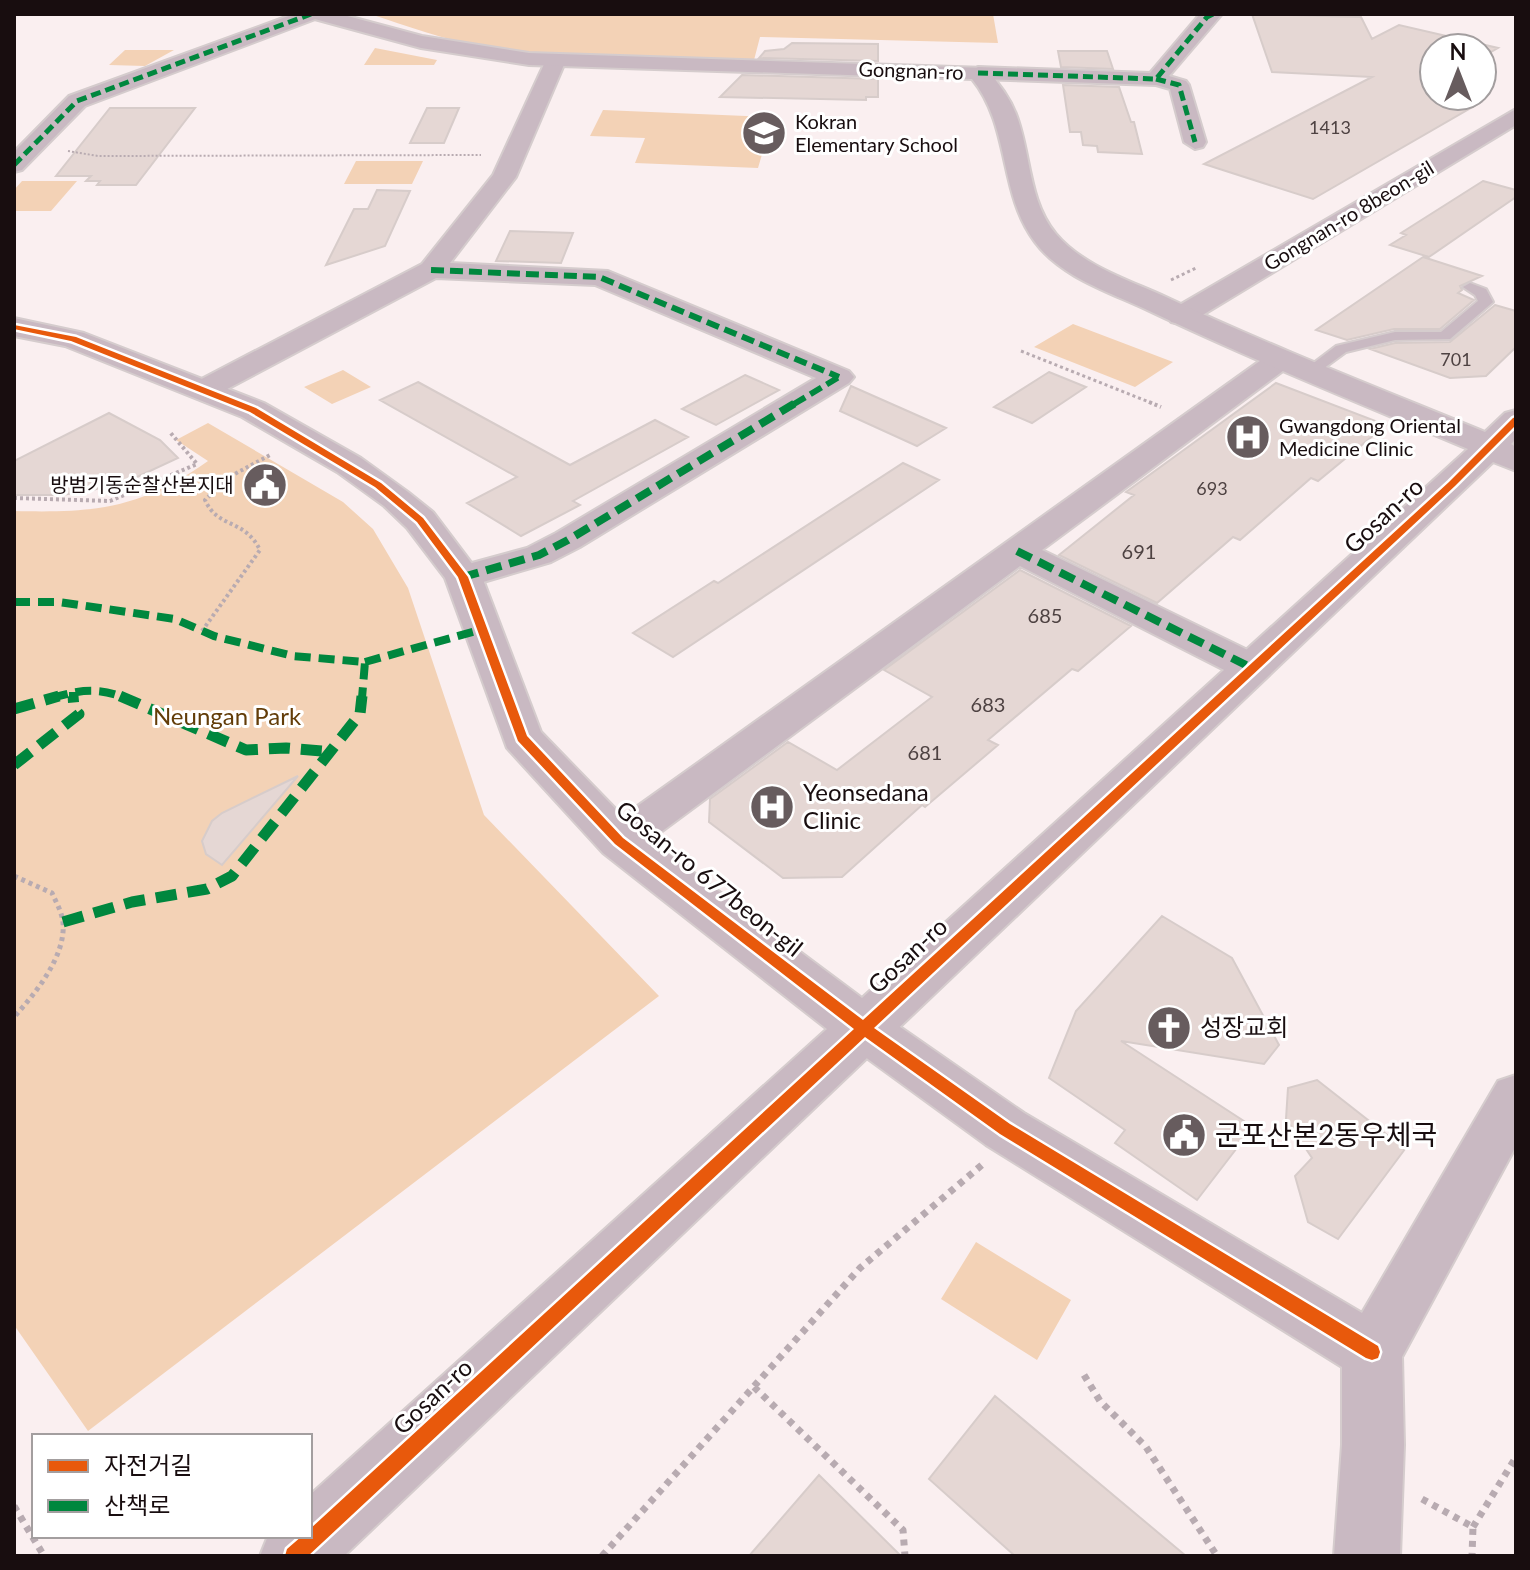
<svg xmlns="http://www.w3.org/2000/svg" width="1530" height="1570" font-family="Lato,'Noto Sans KR',sans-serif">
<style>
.green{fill:#f3d2b6}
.building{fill:#e5d7d4;stroke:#d7ccca;stroke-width:2}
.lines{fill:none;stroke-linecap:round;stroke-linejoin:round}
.service-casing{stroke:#d5cccd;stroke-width:4}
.minor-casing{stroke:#d5cccd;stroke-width:4}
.tertiary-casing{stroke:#d5cccd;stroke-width:4}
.path-far4{stroke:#b8abb1;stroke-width:2;stroke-dasharray:2 2;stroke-linecap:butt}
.path-far3{stroke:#b8abb1;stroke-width:3;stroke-dasharray:3 3;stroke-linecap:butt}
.path-far2{stroke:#b8abb1;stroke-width:4;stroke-dasharray:3 3;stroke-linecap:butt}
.path-far1{stroke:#b8abb1;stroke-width:5;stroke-dasharray:4 4;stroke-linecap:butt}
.path{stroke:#b8abb1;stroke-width:7;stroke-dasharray:6 6;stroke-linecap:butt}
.service{fill:#c9b9c2;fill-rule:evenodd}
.minor{fill:#c9b9c2;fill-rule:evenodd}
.tertiary{fill:#c9b9c2;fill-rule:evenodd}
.quiet-far3{stroke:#00873e;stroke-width:5;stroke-dasharray:10 5;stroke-linecap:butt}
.quiet-far2{stroke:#00873e;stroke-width:6;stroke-dasharray:13 6;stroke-linecap:butt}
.quiet-far1{stroke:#00873e;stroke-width:8;stroke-dasharray:16 8;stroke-linecap:butt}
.quiet{stroke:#00873e;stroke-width:11;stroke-dasharray:21 11;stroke-linecap:butt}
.cycleway-casing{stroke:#fff;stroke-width:5}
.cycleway{fill:#e8590c;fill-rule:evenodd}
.labels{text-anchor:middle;stroke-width:6;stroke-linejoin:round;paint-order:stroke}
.far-number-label{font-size:18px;fill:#4e4242}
.far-street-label{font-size:20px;fill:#180d0f;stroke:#fff}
.far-poi-label{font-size:20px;fill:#180d0f;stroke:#fff;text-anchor:start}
.number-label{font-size:20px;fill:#4e4242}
.street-label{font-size:24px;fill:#180d0f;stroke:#fff}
.park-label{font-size:24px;fill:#633d09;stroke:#fff}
.poi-label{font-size:24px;fill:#180d0f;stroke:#fff;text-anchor:start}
.near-poi-label{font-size:28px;fill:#180d0f;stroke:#fff;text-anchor:start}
</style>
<rect width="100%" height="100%" fill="#faeff0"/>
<!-- green -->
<path class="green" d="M370,14H993L998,43L760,37L754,60C665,58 571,62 483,46C444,40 407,26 370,14Z
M375,48L437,60L434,65H364Z
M125,50H174L145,66L109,65Z
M603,110L773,117L758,168L635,163L645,138L590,136Z
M356,161H423L412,184H344Z
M22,181H77L51,211H14V190Z
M1073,324L1173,362L1135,387L1034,347Z
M343,370L371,387L332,404L304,387Z
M208,423L343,502L373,529L408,588L484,815L659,996L88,1431L14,1325V511C95,513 140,509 208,461L176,440Z
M976,1242L1071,1300L1037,1360L941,1299Z"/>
<!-- building -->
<path class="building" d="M1252,14L1361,17L1372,39L1399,25L1498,48L1482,57V48H1434V85L1428,88L1434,90V96H1458L1481,102L1313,199L1204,164L1372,77L1272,72Z
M792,43L878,44V61L759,58L765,51L784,49Z
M1058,51H1107L1113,69L1061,67Z
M742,75L878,79V97H866V100L720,97Z
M1063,85L1119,87L1131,122H1134L1142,154L1098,152L1097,146L1083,145L1081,132H1070Z
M110,108H195L136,185H97L100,181H86L91,176H56Z
M427,108H459L444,143H410Z
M1483,181L1516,190V197L1429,257L1390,245L1406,235L1401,233Z
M377,190L410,191L385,246L326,265L354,209H368Z
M510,231L573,233L561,263L496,261Z
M1423,257L1482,276L1460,286L1462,290L1458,293L1474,300L1440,329H1394L1347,340L1316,330Z
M1495,305L1516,311V347L1486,376L1450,378L1370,349L1395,343L1450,342Z
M1049,372L1086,387L1032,423L994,407Z
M745,375L779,390L716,425L682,409Z
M418,382L570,465L655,420L688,437L573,501L580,505L521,536L467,503L517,477L380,400Z
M1276,383L1386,425L1318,481L1311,478L1240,540L1233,537L1157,603L1059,555L1134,495L1126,492Z
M851,386L946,428L917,446L840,411Z
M109,413L160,440L178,458L137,477L93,490L62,495H14V461Z
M903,463L939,480L673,657L633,633L714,581L718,583Z
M1020,570L1131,626L1078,671L1072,669L988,740L998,745L925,807L922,805L842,877L783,878L709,822L710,799L788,742L837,770L932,697L884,670Z
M298,776L222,865L206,854L202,841L212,821L222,813Z
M1162,916L1232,958L1279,1045L1264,1064L1121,1041L1253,1127L1197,1200L1115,1143L1125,1130L1049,1078L1076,1011Z
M1317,1080L1405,1149L1338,1239L1308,1222L1295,1176L1312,1158L1286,1119L1288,1088Z
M995,1396L1186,1556H1015L929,1479Z
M819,1475L901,1556H749Z"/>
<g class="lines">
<!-- service casing -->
<g class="service-casing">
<path id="service" d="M1470,283L1486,289L1493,302L1450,339L1395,340L1346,352L1316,374L1311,376L1303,371L1336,346L1395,332H1441L1478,301L1475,295L1463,287Z"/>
</g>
<!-- minor casing -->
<g class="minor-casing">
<path id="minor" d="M294,14H320L318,18L85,106L22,170L14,172V152L69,96Z
M1200,14H1222L1169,76L1186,81L1189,85L1206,142L1203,147L1195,149L1184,142L1170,89L1156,85L978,79L968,73L978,67L1150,73Z
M556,54L566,60L516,177L450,263L608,271L849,371L854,377L849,383L580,547L551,562L463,588L450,585L445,577L450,569L527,548L556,533L816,378L595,285L436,278L214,396L203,399L192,396L188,390L192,384L422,264L493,175L546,60Z
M1516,109V125L1191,322L1181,324L1171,322L1167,316L1171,310Z
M1281,350L1291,353L1296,359L1291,365L1042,550L1266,659L1271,668L1266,677L1252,680L1238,677L1020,566L634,852L619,857L604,852L597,841L604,830L1271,353Z
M863,1007L880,1013L1024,1113L1362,1313L1498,1081L1516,1075V1146L1402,1357L1404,1445L1400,1556H1334L1342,1445V1367L986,1145L846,1043L838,1028L846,1013Z"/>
</g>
<!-- tertiary casing -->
<g class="tertiary-casing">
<path id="tertiary" d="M308,14H340L422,36L529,53L986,68C998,83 1009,96 1016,114C1031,152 1028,201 1056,234C1083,266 1129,280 1166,297C1270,346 1378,388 1485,432L1505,413L1516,410V439L1511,444L1516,447V471L1493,462L344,1556H260L268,1536H310V1495L827,1029L603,853L507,748L445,578L407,528L384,506L337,472L242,417L65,346L14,336V318L84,333L264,403L361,458L408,492L433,512L482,577L541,732L635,829L862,998L1468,449C1359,403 1250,359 1143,308C1106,291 1060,276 1035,242C998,193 1011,127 972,79L529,65L421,48L311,18Z"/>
</g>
<!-- path-far4 -->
<path class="path-far4" d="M68,151L98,156L481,155"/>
<!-- path-far3 -->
<path class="path-far3" d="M1171,280L1198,267
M1021,351L1154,404"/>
<!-- path-far2 -->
<path class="path-far2" d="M1149,402L1161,407
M14,498L110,501L197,464L169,431
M202,631L260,550C244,518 218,529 205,500L229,477L270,455"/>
<!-- path-far1 -->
<path class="path-far1" d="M14,876L52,893C56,902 62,912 63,923C66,956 35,994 14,1017"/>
<!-- path -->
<path class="path" d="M1084,1375L1100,1401L1146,1447L1217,1556
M754,1387L903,1530L905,1556
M1422,1499L1473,1527L1472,1556
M14,1506L44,1556
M1473,1527L1516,1457
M602,1556L860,1268L983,1164"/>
<!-- service -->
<use href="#service" class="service"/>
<!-- minor -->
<use href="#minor" class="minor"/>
<!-- tertiary -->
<use href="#tertiary" class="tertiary"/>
<!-- quiet-far3 -->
<path class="quiet-far3" d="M978,73L1156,79L1207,17L1213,14
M1156,79L1179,85L1195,142
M14,165L77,101L311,14"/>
<!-- quiet-far2 -->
<path class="quiet-far2" d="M431,270L599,277L839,377
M794,404L839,377"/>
<!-- quiet-far1 -->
<path class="quiet-far1" d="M1017,551L1252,668
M463,577L539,555L568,540L797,402
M14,602H59L175,619L214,636L293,656L365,662L362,698
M365,662L483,629
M73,692V698
M52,698C79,690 98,687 125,698"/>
<!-- quiet -->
<path class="quiet" d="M120,696L246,750L286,748L333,752
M14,709L59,696
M14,765L79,714L74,708L73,696
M63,922L132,902L207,889L232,876L360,714L362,696"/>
<!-- cycleway casing -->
<g class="cycleway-casing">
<path id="cycleway" d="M14,325L76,337L256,408L381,483L423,518L468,577L527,736L623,838L863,1020L1449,482L1513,418L1516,417V425L1455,486L874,1028L1010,1124L1378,1346L1380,1352L1378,1358L1372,1360L1366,1358L1000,1134L865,1037L308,1556H285L287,1549L302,1536H310V1529L854,1029L615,844L518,741L458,577L417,522L375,487L250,412L71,341L14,329Z"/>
</g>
<!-- cycleway -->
<use href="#cycleway" class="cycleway"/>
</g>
<!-- icons -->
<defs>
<g id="school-disc" transform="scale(2.3)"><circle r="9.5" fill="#675c5e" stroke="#fff"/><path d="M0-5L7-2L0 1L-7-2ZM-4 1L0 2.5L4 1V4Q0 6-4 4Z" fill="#fff"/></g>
<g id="hospital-disc" transform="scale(2.3)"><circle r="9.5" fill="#675c5e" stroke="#fff"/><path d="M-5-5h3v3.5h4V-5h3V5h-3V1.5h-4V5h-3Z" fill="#fff"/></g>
<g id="civic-disc" transform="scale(2.3)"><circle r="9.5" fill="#675c5e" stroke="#fff"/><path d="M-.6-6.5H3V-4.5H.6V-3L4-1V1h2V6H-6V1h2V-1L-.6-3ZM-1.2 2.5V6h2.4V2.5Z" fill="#fff"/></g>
<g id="church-disc" transform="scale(2.3)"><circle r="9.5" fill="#675c5e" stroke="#fff"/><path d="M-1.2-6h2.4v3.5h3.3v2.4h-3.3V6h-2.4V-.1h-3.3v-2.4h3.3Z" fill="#fff"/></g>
</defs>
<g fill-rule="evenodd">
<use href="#school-disc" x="764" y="133"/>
<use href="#hospital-disc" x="1248" y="437"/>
<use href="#civic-disc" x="265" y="485"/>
<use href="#hospital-disc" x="772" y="807"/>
<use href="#church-disc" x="1169" y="1028"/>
<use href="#civic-disc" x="1184" y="1135"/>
</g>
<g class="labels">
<!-- far-number labels -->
<g class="far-number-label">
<text x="1330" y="134">1413</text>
<text x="1456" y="366">701</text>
<text x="1212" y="495">693</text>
</g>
<!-- far-street labels -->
<g class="far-street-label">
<text transform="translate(911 71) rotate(2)" y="7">Gongnan-ro</text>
<text transform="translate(1349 216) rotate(-31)" y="7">Gongnan-ro 8beon-gil</text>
</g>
<!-- far-poi labels -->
<g class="far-poi-label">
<text x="795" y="129">Kokran<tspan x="795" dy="23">Elementary School</tspan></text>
<text x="1279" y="433">Gwangdong Oriental<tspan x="1279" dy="23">Medicine Clinic</tspan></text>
<text x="234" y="492" text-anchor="end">방범기동순찰산본지대</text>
</g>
<!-- number labels -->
<g class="number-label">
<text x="1139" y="559">691</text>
<text x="1045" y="623">685</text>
<text x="988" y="712">683</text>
<text x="925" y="760">681</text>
</g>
<!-- street labels -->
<g class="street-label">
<text transform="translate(1384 516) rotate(-43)" y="8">Gosan-ro</text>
<text transform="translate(709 879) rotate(39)" y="8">Gosan-ro 677beon-gil</text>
<text transform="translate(908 956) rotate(-43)" y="8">Gosan-ro</text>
<text transform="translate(433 1397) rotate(-43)" y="8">Gosan-ro</text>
</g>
<!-- park labels -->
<g class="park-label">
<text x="227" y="725">Neungan Park</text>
</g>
<!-- poi labels -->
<g class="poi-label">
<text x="803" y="801">Yeonsedana<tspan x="803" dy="28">Clinic</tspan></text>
<text x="1200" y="1036">성장교회</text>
</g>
<!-- near-poi labels -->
<g class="near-poi-label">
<text x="1215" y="1145">군포산본2동우체국</text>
</g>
</g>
<!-- border -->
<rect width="1530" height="1570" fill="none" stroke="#180d0f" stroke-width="32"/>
<!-- legend -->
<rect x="32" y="1434" width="280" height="104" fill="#ffffff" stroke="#a39e9f" stroke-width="2"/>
<rect x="48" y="1460" width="40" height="12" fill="#e8590c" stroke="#a39e9f" stroke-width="2"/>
<text x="104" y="1474" font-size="24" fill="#180d0f">자전거길</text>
<rect x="48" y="1500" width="40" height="12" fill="#00873e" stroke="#a39e9f" stroke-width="2"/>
<text x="104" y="1514" font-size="24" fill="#180d0f">산책로</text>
<!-- north arrow -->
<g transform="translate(1458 72)"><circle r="38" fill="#ffffff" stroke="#a39e9f" stroke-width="2"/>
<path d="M0-6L14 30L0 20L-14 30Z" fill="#675c5e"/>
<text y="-12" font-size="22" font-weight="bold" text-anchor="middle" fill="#180d0f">N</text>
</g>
</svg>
